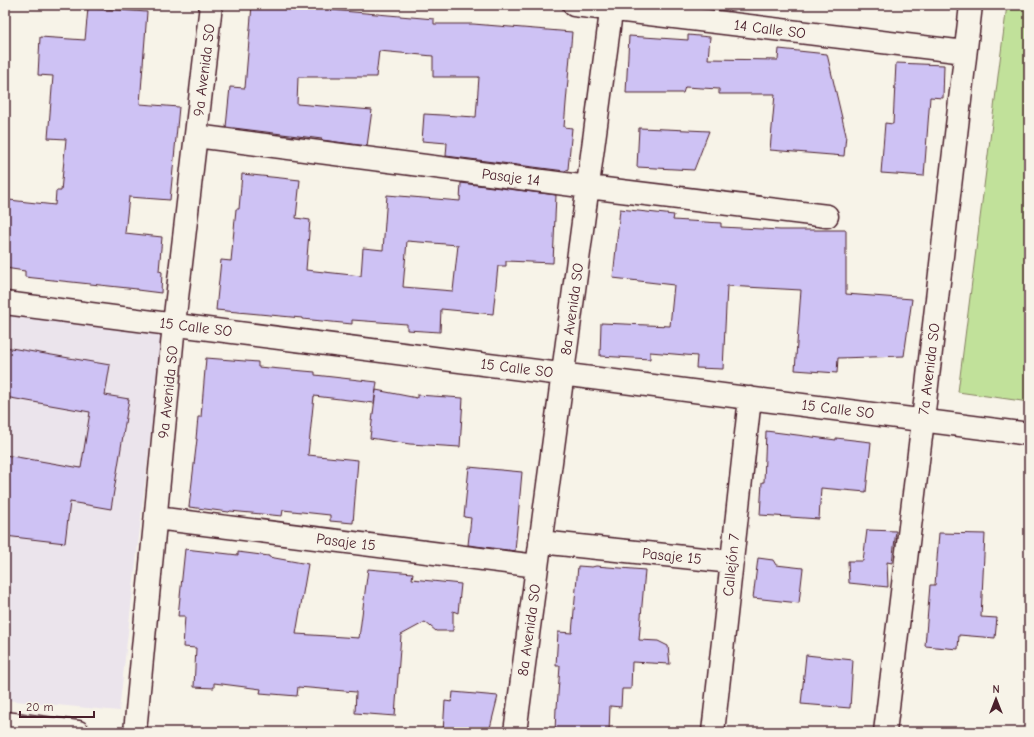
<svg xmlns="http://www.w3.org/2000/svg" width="1034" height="737" font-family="'Comic Neue',sans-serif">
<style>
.built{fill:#ebe4ec}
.green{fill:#c1e19a;stroke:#868062}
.building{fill:#cec2f4;stroke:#4a1f2b;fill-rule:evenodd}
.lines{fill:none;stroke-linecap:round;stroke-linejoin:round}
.minor-casing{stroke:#4a1f2b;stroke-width:25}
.minor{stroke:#f7f3e8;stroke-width:22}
.labels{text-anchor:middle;stroke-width:3;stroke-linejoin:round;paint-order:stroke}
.street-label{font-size:15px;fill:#4a1f2b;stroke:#f7f3e8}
</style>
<rect width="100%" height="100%" fill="#f7f3e8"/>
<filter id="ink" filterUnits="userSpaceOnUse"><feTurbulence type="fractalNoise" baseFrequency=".025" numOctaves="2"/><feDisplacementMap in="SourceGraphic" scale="8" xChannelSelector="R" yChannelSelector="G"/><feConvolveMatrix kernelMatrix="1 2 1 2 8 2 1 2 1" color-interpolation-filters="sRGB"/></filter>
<g filter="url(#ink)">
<!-- built -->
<path class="built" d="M5,315L162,335L119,711L5,700Z"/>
<!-- green -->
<path class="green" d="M1007,5H1029V402L958,392Z"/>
<!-- building -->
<path class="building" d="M252,5H332L331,10L434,19V24H473L572,32L564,127L572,128L568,169L565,171L446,156L447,143L422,141L424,114L476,117L479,77H433V56L379,51L376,77H298L297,104L372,110L367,146L322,140V139L226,127L230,87L245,88Z
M88,8L147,12L140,104L179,107L170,200L129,197L125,233L162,237L159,271L162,272L161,293L137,290V289L25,277V271L5,268V242L9,200L55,205L56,191H61L66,139L48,138L53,76L38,75L40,37L85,40Z
M688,35L710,37L708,59L778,60L779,49L827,54L846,135L844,156L770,150L775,94H719V89L685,87L683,93H626L629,36L688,40Z
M896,63L944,65L943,98L930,97L924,176L881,173L885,123L893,124Z
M639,128L665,129L709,131L694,170L637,167Z
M242,174L300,180L296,218L310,220L306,270L361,276L363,248L383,250L387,195L460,201L461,183L556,195L553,263L506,261V266H498L493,314L441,309L440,332L407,330V324L352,320V324L302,319V318L216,310L221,260L231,261L236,209H239ZM407,241L458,245L453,291L403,287Z
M620,209L674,215L673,220L721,223V227L780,230H846V294L912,299L904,356L838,358L837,373L795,370L801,290L727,286L723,369L696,368L697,356L650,352V359L600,356L601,323L670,326L674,285L613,278Z
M5,347L110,365L105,395L129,399L111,509L70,502L65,543L5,536V455L81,468L90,412L5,397Z
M206,358L258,362V367L315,372V375L377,382L374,403L314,396L308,455L358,460L353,523L330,521V515L283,510L282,516L230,511L229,512L189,507L197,439H196L198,417H201Z
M376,390L417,398V395L463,398L460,447L410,444L370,438Z
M766,431L836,440V438L871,442L866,492L821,488L819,519L760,515L762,482H764Z
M469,467L522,472L515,551L468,545L471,518L464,517Z
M867,530L896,531L892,563L887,562L888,587L849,583L848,561H863Z
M939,533L985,534L981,617L997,618L995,638L959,635L958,649L925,646L930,585H935Z
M185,549L238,555V552L269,556V557L308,564L296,634L359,638L368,569L413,573L412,579L461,584L458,613L453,611V631H436L425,622L401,635L395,716L355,713L356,692L298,687L297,696L260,693L261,689L214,683V688L194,687L196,648L183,647L185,616H178Z
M758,558L773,560L776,565L803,568L799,603L753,598Z
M578,566L592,567L596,566L645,570L639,640L658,641L668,646L670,664L632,662L631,689H622L621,707L610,706L609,732H555L556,708H557L560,666H556L558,632L572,633Z
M806,655L853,660L850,708L801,704Z
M453,692L498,696L489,732H443L445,701L452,702Z"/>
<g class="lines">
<!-- minor casing -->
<g class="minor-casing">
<path id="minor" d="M574,5L965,52
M196,136L588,187L827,216
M5,303L1029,434
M156,518L537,566
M540,542L732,562
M5,723L78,732
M135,732L174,324L211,5
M515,732L612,5
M713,732L750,398
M885,732L923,420L971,5"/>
</g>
<!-- minor -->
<use href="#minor" class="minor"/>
</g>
</g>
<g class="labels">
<!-- street labels -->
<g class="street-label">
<text transform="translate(770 29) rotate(7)" y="5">14 Calle SO</text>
<text transform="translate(204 70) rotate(-83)" y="5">9a Avenida SO</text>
<text transform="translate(511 177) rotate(7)" y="5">Pasaje 14</text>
<text transform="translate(572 309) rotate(-82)" y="5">8a Avenida SO</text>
<text transform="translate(196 327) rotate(7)" y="5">15 Calle SO</text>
<text transform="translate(517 368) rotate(7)" y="5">15 Calle SO</text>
<text transform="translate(929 369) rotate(-83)" y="5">7a Avenida SO</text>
<text transform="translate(168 392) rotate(-84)" y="5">9a Avenida SO</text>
<text transform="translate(838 409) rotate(7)" y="5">15 Calle SO</text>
<text transform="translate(346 542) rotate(7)" y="5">Pasaje 15</text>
<text transform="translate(672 556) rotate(6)" y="5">Pasaje 15</text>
<text transform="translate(731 565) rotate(-84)" y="5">Callejón 7</text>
<text transform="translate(529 630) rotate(-82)" y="5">8a Avenida SO</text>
</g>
</g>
<!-- margin -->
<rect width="1034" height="737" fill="none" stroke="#f7f3e8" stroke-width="20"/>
<rect x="10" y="10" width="1014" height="717" fill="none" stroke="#4a1f2b" stroke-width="1.5" filter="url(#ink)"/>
<!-- north arrow -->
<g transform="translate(996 699)" stroke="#f7f3e8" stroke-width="3" paint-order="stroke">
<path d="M0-3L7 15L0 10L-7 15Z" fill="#4a1f2b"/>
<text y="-6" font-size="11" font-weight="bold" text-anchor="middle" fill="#4a1f2b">N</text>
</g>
<!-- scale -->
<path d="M20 711v6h74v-6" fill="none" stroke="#4a1f2b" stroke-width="2"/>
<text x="26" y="711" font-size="12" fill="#4a1f2b" stroke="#f7f3e8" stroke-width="3" paint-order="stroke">20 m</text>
</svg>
